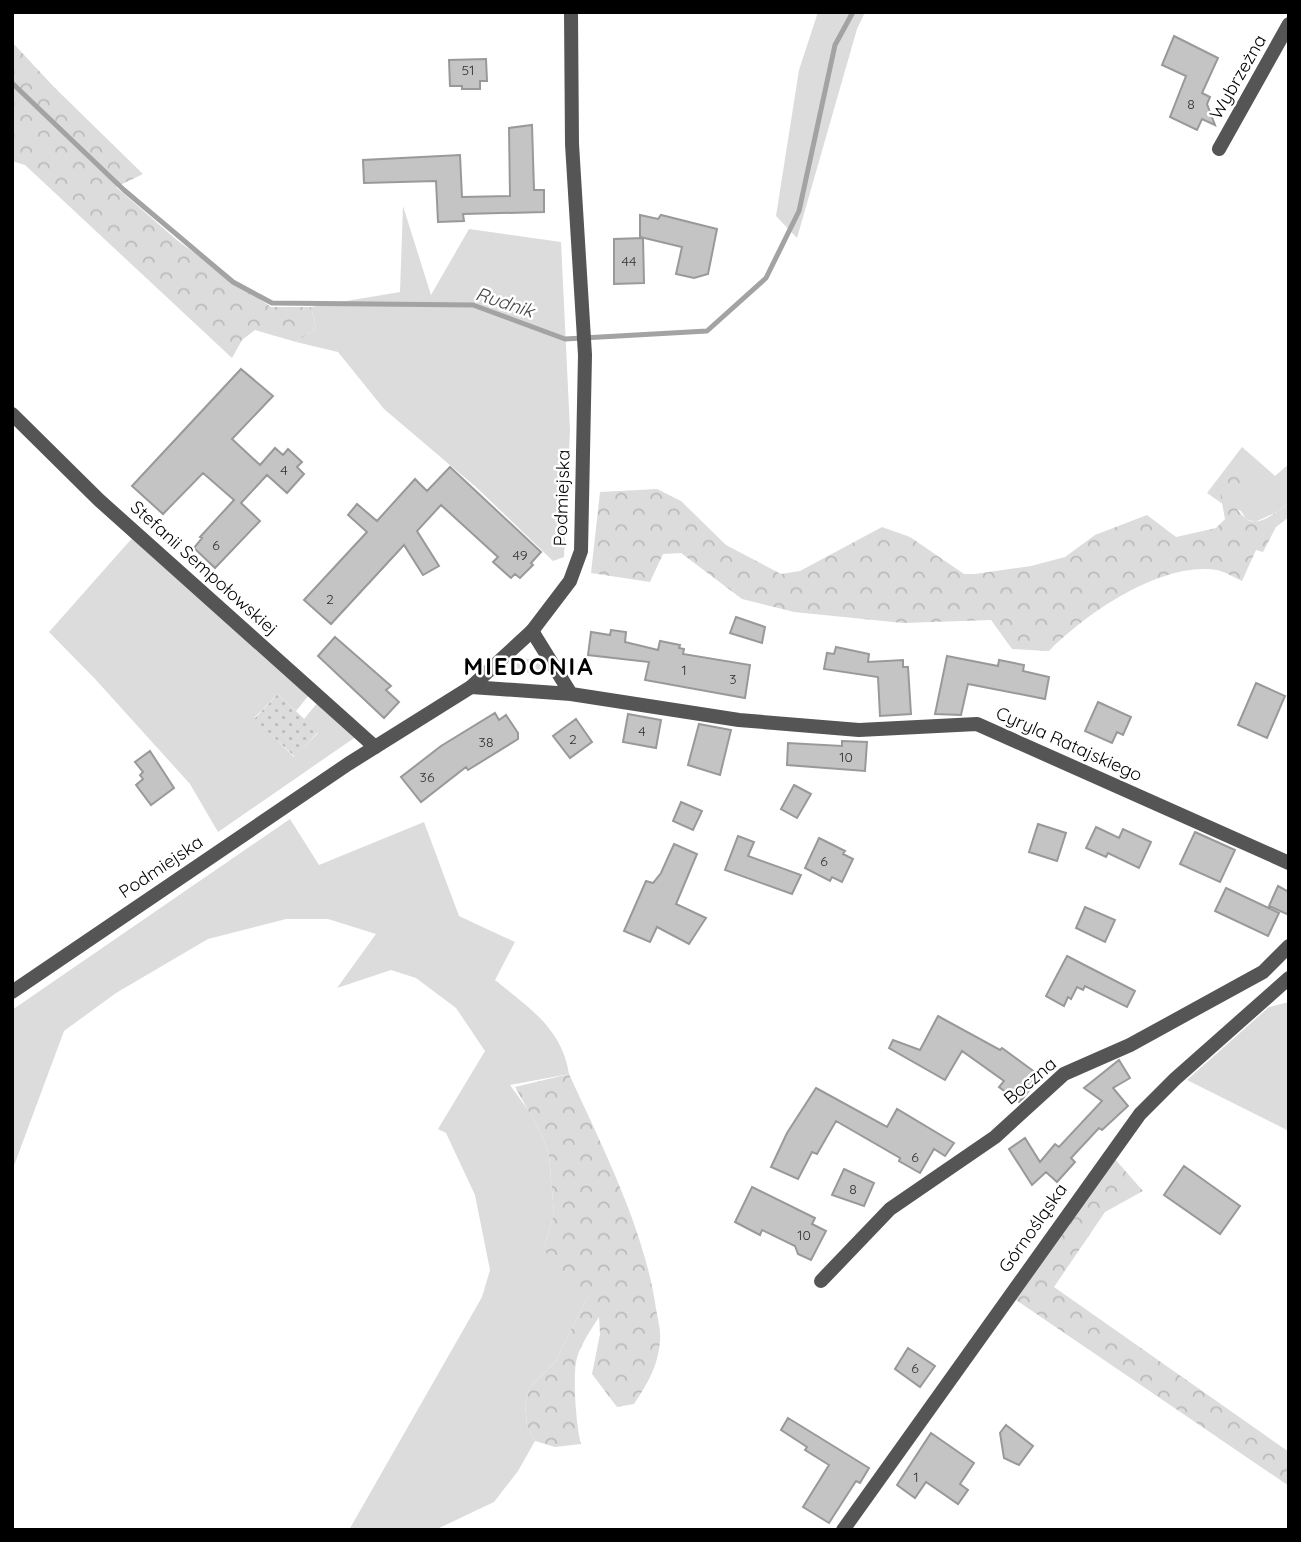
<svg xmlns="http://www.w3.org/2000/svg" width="1301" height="1542" font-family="Quicksand,sans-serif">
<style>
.grass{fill:#dcdcdc}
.forest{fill:url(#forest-crowns)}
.park{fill:url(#park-dots)}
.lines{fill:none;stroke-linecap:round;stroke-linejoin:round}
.stream{stroke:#a3a3a3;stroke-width:5}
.building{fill:#c4c4c4;stroke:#999;stroke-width:2}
.minor{stroke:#555;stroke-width:14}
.tertiary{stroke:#555;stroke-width:14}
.labels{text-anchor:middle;stroke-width:5;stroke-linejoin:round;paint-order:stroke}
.number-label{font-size:14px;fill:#313131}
.street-label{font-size:18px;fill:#000;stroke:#fff}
.water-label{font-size:19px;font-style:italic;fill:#444;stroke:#fff}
.district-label{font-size:24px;font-weight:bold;letter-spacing:2px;fill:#000;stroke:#fff}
</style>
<defs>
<pattern id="forest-crowns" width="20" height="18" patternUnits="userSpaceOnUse" patternTransform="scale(1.75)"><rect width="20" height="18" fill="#dcdcdc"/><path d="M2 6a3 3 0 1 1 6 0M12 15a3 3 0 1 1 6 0" fill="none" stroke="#bbb"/></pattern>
<pattern id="park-dots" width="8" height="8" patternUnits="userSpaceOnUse" patternTransform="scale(1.75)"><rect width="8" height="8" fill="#dcdcdc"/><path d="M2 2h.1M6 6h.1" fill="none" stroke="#bbb" stroke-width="1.8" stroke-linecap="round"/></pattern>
</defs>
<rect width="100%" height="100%" fill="#fff"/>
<!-- grass -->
<path class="grass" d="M818,12H865L857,29L797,238L776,216L799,70Z
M403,206L431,295L469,229L561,242L570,430L564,557L553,561L477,488L384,409L338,352L296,342L316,328L311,307L400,292Z
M1242,447L1275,476L1289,464V503L1277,512L1255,522L1246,519L1241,511L1224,505L1207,493Z
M134,536L309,695L296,711L278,694L254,718L294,757L318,733L304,719L318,702L357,736L218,832L190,784L96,680L49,632Z
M522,657L541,663L544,668L542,673L536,676L516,668L515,663Z
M290,819L319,865L424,822L459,916L515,942L495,980C528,1007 562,1028 569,1074L510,1085L528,1110L542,1135L549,1156L554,1214L544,1247L587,1298L555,1362L530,1387L525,1404L527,1425L535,1441L518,1471L494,1502L435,1530H349L482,1297L490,1270L475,1195L446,1133L438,1129L485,1051L456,1008L416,978L391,970L337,988L376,934L328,919H286L208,939L116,993L64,1031L12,1171V1010Z
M1289,1002V1131L1187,1080L1269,1007Z"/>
<!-- forest -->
<path class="forest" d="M12,42L55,88L143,174L116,187L178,241L271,307H311L316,328L296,342L255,330L242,340L232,358L25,165L12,161Z
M1231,468L1242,470C1247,484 1238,489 1229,498C1233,504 1241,516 1248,520C1259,527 1280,510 1289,503V517L1276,527L1263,552L1256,550L1242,581C1235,578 1226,572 1217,570C1162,561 1086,613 1049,651L1012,649L991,620L903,623L794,612L742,599L681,553L663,554L650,582L591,573L600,492L657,489L681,501L726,545L781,574L800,571L882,527L910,537L964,574H975L1031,566L1065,557L1095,535L1147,515L1176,537L1216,528L1225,519L1219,487Z
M569,1074C602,1146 645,1230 656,1309C658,1319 661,1331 660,1341C658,1366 648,1383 634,1404L617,1407L592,1374L600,1334L599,1317C591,1330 579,1346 576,1362C573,1380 576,1426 581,1444L555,1447L535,1441L527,1425L525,1404L530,1387L555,1362L587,1298L560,1286L544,1247L554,1214L549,1156L542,1135L515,1087Z
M1114,1158L1143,1191L1105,1212L1054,1287L1289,1452V1486L1016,1300Z"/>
<!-- park -->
<path class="park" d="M278,694L318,732L295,757L254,719Z"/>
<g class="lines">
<!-- stream -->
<path class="stream" d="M12,83L124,190L233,282L272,303L473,305L565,339L707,331L766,278L799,211L835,45L853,12"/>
</g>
<!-- building -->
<path class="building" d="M1174,36L1218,58L1202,93L1210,97L1207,104L1215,125L1202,119L1197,130L1170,117L1186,76L1162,65Z
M486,59L487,81H480V89H462V86H450L449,60Z
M532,125L534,190H544V212L463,214L464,221L438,222L436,181L364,183L363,160L460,155L462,197L510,196L509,128Z
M640,215L658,219L661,215L717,229L708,274L694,278L676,274L682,247L640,237Z
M643,238L644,283L614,284V239Z
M241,369L273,396L232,439L260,465L275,448L283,455L288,449L302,462L297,467L304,474L287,493L267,475L241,503L260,521L215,568L194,548L202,538L200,537L234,500L203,473L163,514L132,486Z
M450,467L541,552L531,563L533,565L520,578L515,574L511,578L493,562L498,557L441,505L417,531L439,566L423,575L404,545L331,624L304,600L367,532L348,515L357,504L377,521L415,479L427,491Z
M736,617L765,627L762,643L730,633Z
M611,630L626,632L625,642L658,650L660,641L680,645L679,648L684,649L683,654L750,665L745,698L645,680L649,662L588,655L591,632L610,635Z
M335,637L391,686L386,690L399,702L384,718L318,656Z
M836,647L869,654L868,662L903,660V667H908L911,714L880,716L878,677L824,669L827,653L834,654Z
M947,656L998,666L999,660L1024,665L1023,671L1049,677L1045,699L968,684L961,715L935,714Z
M1256,683L1285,696L1267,738L1238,725Z
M1098,702L1131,717L1123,735L1117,732L1112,743L1085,731Z
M495,713L499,720L506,715L518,733V739L468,770L466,767L421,802L401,777L441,746Z
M628,714L661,720L656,748L623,742Z
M576,719L592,742L570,758L553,736Z
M699,724L731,730L720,775L688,765Z
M842,741L867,742L865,771L787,765L788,743L842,746Z
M150,751L174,788L151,805L136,785L143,779L140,775L143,772L135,762Z
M794,785L811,794L797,818L781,809Z
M681,802L702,811L693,830L673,821Z
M1038,824L1066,833L1057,861L1029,852Z
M1096,827L1119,838L1123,829L1151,842L1139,868L1108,853L1106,857L1086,848Z
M1195,832L1235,850L1220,882L1180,864Z
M738,836L754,842L748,856L801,875L792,894L725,870Z
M819,838L845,851L843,854L853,859L842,882L832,877L830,881L805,868Z
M674,844L697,854L676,904L706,918L689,944L657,927L650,942L624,931L646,881L653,883L661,873Z
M1278,886L1289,892V915L1269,906Z
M1226,888L1279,913L1268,936L1215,911Z
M1085,907L1115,920L1105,942L1076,928Z
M1067,956L1135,991L1127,1007L1085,986L1083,990L1077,987L1071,999L1068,997L1064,1006L1046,996Z
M938,1016L1000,1050L1002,1048L1040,1076L1024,1097L1019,1102L999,1087L1004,1081L962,1051L945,1080L889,1048L893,1040L920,1050Z
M1119,1060L1130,1078L1113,1088L1128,1106L1102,1130L1099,1128L1071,1158L1075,1162L1057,1182L1046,1172L1032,1185L1009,1149L1025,1138L1040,1162L1055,1144L1059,1147L1102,1101L1084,1088Z
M816,1088L887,1127L897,1109L954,1143L945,1156L934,1149L920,1173L899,1161L900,1158L836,1121L817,1154L812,1152L798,1179L771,1167L787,1133Z
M1184,1166L1240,1206L1220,1234L1164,1195Z
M844,1169L874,1183L864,1206L832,1195Z
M752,1187L815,1218L812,1224L826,1231L811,1260L798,1254L795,1246L762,1230L760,1235L735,1222Z
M908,1348L935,1366L920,1387L895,1369Z
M788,1418L869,1468L860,1483L856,1481L829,1523L803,1507L829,1465L805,1450L807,1447L781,1430Z
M1006,1425L1033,1446L1019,1465L1004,1458L1000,1433Z
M931,1433L974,1463L960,1484L968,1490L958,1504L926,1482L915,1498L897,1485Z"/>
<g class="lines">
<!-- minor -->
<path class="minor" d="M1219,149L1289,24
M12,414L99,500L375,747
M532,631L571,694
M471,687L571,694L739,720L859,730L977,724L1289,863
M821,1281L890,1209L995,1137L1064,1074L1130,1045L1263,972L1289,946
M843,1530L1140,1114L1175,1079L1289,978"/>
<!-- tertiary -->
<path class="tertiary" d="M12,992L348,764L471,687L532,631L570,581L581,551L585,355L572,144L571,12"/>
</g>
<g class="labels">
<!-- number labels -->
<g class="number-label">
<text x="468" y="75">51</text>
<text x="1191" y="109">8</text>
<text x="629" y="266">44</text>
<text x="284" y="475">4</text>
<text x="216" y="550">6</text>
<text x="520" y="560">49</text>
<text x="330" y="604">2</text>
<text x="684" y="675">1</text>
<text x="733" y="684">3</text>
<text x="642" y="736">4</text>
<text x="573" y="744">2</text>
<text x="486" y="747">38</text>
<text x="846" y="762">10</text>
<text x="427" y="782">36</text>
<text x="824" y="866">6</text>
<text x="915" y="1162">6</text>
<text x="853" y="1194">8</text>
<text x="804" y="1240">10</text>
<text x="915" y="1373">6</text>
<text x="916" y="1482">1</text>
</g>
<!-- street labels -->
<g class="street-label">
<text transform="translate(1238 77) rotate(-60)" y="6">Wybrzeżna</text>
<text transform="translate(562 498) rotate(-88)" y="6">Podmiejska</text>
<text transform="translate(204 568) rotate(42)" y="6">Stefanii Sempołowskiej</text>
<text transform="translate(1069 744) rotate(24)" y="6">Cyryla Ratajskiego</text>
<text transform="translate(161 867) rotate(-34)" y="6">Podmiejska</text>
<text transform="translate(1030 1081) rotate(-40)" y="6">Boczna</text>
<text transform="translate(1033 1228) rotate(-55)" y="6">Górnośląska</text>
</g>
<!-- water labels -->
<g class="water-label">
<text transform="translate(505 302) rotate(18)" y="7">Rudnik</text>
</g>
<!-- district labels -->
<g class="district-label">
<text x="529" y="675">MIEDONIA</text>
</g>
</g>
<!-- border -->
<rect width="1301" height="1542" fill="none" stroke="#000000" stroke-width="28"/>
</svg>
